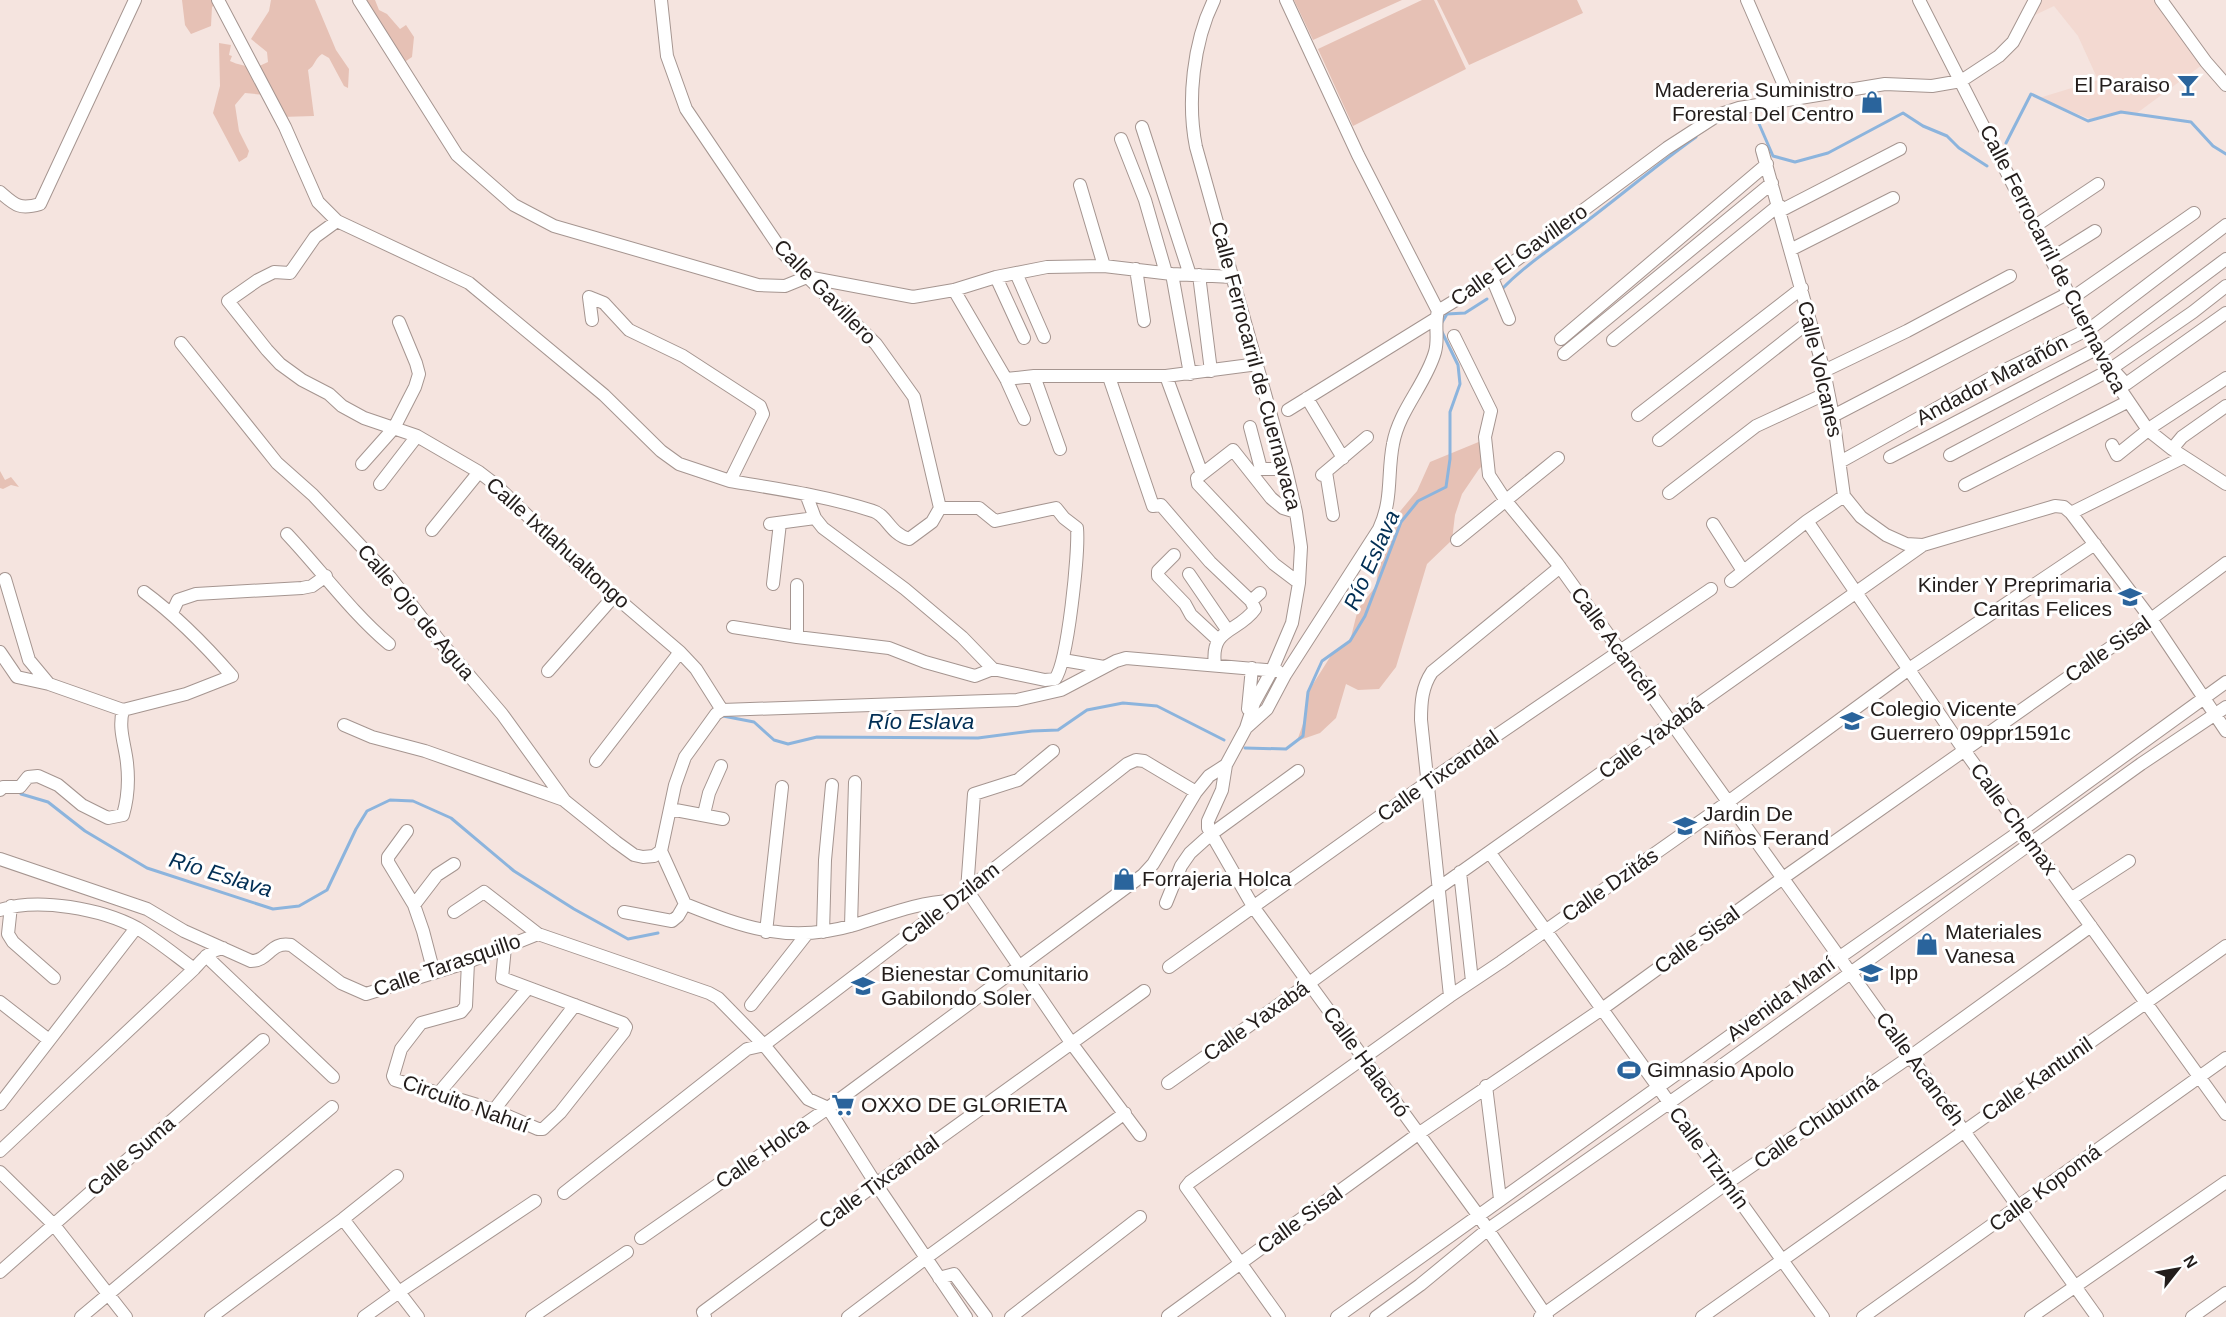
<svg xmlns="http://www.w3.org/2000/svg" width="2226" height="1317" font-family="Arial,sans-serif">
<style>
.built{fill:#f3d9d1}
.green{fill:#e6c1b5}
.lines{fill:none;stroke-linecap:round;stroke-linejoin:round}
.stream{stroke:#8cb4dd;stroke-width:3}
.minor-casing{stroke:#a59590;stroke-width:14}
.minor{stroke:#fff;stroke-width:12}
.labels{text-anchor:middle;stroke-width:6;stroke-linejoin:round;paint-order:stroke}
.poi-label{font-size:21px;fill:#231d1b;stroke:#fff;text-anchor:start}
.street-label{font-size:21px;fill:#231d1b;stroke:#fff}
.water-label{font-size:22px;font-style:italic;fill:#012e54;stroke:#fff}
</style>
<rect width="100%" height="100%" fill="#f5e4df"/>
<!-- built -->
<path class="built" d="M2042,0H2159L2206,62L2137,113L2121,112L2090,119L2039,98L2098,80L2078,36L2054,6L2035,15Z"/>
<!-- green -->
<path class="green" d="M182,0H219L212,7L211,26L191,34L185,25Z
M271,0H315L336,50L349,69L348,88L344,86L329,58L322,54C315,58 315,66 308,70L314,116L281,117L265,95L245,93L235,105L239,131L249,151L247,157L239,162L213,113L220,86L219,43L231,45L229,55L232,56L230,61C238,65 246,65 253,69L268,62L267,52L251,39L269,11Z
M366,0H375L379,10L387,14L400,29L406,25L414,37L412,57L406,61L399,60Z
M1294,0H1402L1313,40Z
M1422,0H1434L1466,69L1353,126L1318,49Z
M1437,0H1577L1583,13L1469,65Z
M1481,441L1486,462L1479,469L1462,494L1455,515L1452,540L1427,564L1396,667L1379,689L1358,690L1346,684L1336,718L1320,733L1297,741L1304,721L1308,692L1332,654L1350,641L1358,609L1376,586L1382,538L1392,521L1417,491L1430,462Z
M0,471L5,480L11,477L19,487L11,485L3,489L0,488Z"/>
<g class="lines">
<!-- stream -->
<path class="stream" d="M1725,120L1753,110L1773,156L1795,162L1828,153L1903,113L1923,126L1947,136L1959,148L1987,166
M2006,143L2031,94L2088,121L2121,112L2191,122L2213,146L2226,154
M1501,290C1527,263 1558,244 1587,221C1624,193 1658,164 1696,137
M1441,324L1447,314L1465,313L1487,299
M723,716L754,722L774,740L788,744L817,737L978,738L1032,731L1058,730L1087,710L1123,703L1157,706L1224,740
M1245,748L1286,749L1303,736L1308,692L1322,661L1350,641L1365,616L1401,522L1418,501L1446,487L1450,459V412L1460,384L1458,365L1441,330
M21,794L48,802L85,831L147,868L273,909L299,906L327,890L356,829L367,811L390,800L413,801L451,818L514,871L574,909L628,939L658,933"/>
<!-- minor casing -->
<g class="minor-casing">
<path id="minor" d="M218,0L285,127L318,202L337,221L469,283L604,395L661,451L679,464L730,481
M359,0L457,155L514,205L554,226L758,285L785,286L807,277L913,297L954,290L996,277L1047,267L1104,266L1172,274L1233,277
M1214,0C1193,42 1187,102 1196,147L1286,469L1296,512L1301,547L1299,583L1292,623L1272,670L1254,703L1246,728L1226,765L1222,790L1208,821V828L1254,908L1478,1215L1547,1317
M1286,0L1358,155L1438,311
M1747,0L1790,99
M1919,0L2108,371L2148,430L2172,449L2226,484
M2161,0L2206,62L2226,85
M1142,127L1190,275
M1121,139L1145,200L1166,273
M1762,150L1824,371L1833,416L1844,496L1861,517L1886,535L1906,544L1923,545
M1080,185L1104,266
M0,192C15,205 19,210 40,204L135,0
M1780,211L1900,149
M337,221L315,237L290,273L274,272L258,280L228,301L267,350L280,364L302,380L329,394L342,406L364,418L417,436L479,472L496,485L577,564L680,652L696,669L722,710
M2038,224L2098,184
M1790,250L1893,198
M2055,256L2095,231
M1136,269L1144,321
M1016,273L1044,337
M1172,274L1190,374
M1199,275L1211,371
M996,277L1024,338
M1492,278L1509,319
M954,290L1006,379L1024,419
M2075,296L2194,213
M592,320L589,297L604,303L629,330L683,356L760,406L763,414L730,481C778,489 827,496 873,511C887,515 890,534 909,539L932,522L940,508L914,397L876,344L784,254L686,109L667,56L661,0
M1454,336L1491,411L1485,437L1489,475L1506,501L1557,563L2097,1317
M1561,339L1767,164
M1613,340L1779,205
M181,343L277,463L313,495L390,577L438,639L502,714L565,801L616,842L634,855L643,857L654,856L661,851
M2103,351L2226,259
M1564,354L1772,183
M2112,368L2193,312L2226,286
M1824,371L1907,331L2010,276
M2115,372L2126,384L2226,313
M1034,376L1060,449
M1166,376L1202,474
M1109,377L1153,506L1161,505L1210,562L1251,601L1255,609C1238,633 1210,627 1215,665
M1006,379L1034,376H1166L1258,364
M1307,398L1343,458
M1288,410L1435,319
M1638,415L1802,288
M1833,416L2067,294
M1250,427L1261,469H1286
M1659,440L1810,321
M2112,445L2117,455L2153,426L2226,378
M2172,449L2182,437L2226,406
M1950,455L2108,371
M1890,457L2096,349
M1840,462L2005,370L2091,328L2226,225
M362,464L394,428L415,387L419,374L416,363L399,322
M1326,472L1333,515
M1322,475L1367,437
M380,484L417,436
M1965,485L2127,402
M1669,493L1756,426L1827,393
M806,494L815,518L823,528L905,589L962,637L993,669L1045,680L1055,679C1068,662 1079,551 1077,528L1064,518L1056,508L995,521L979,508H940
M1296,512L1283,508L1271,498L1233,450L1197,478L1198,484L1274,564L1299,583
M2071,513L2184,457
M1807,521L1964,750L2226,1114
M770,524L815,518
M1713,524L1743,571
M432,530L479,472
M287,534C321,570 351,612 389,644
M1457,540L1558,458
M1174,555L1158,571V576L1185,604L1191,615L1217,639
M1189,574L1228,631
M5,579L29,660L49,684L123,710
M1731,581L1807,521L1844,496
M773,584L780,523
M1251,601L1260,593
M172,613L178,600L196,594L302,588L312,586L326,576
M733,627L797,637L889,648L925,662L975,676L993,669
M797,637V585
M0,652L17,677L49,684
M1063,660L1104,667
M548,671L615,595
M1248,709L1252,668
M344,725L372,737L425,751L564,800
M1247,727L1267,709L1285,675L1379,529C1393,499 1387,474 1393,444C1399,410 1426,384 1435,352C1439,338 1434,325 1438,311L1492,278L1667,148L1718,115L1739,108L1885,84L1932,86L1961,81L1999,56L2013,42L2035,0
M1053,751L1018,780L974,794L967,890L1072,1044L1140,1135
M596,761L680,652
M0,790L3,787H20L28,777L38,776L58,785L82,805L108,818L123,815C128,798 129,781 127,763C125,744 118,729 123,710L186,694L232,676C205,645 178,617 144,592
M670,809L723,819
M704,814L709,793L721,766
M407,831L388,857V862L414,905L423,931L434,973
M1490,853L1823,1317
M0,859L147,909L184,931L251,961C269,961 270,941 291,945L341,983L366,994L468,962L538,934
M1460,872L1472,981
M2072,898L2129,861
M1166,903L1181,866L1190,853L1210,835L1298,771
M685,904L661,851L675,785L685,757L716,714L722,710L1017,700L1061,690L1116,661L1126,658L1278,671
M685,904C745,928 789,944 854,925C887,915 918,902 952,901
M414,905L437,875L454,864
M11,906L8,934L13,942L54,978
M0,910C38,897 102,909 137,928C157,940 175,955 194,969
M454,912L484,892L538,934L709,993L718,998L764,1045L808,1099L828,1108L876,1184L966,1317
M624,912L672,921L678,916L685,904
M851,926L855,782
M766,932L782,787
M823,932L825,860L832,785
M206,956L333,1077
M468,962L466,1006L461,1012L421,1023L401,1049L393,1076L395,1080L494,1110L538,1129H543L560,1113L624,1032L626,1027L623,1023L502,978L505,947
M1169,967L1428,782L1711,589
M1450,996L1421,720C1421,702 1422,687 1432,672L1560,567
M0,1002L49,1040
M751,1005L806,935
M1168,1083L1308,984L1440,887L1923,545L2055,506L2064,507L2071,513L2151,619L2226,731
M1486,1086L1500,1199
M438,1094L528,988
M0,1104L136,928
M494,1110L575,1005
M0,1151L194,969C204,958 209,951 223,948
M0,1172L54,1225L126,1317
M564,1193L747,1049L764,1045L967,890L1127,764L1136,760L1144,761L1196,792
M343,1219L418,1317
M641,1238L828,1108L1143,875L1153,864L1196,792L1209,776L1226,765
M0,1272L263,1040
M939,1278L954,1274L986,1317
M1168,1316L1418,1134L1602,1009L1783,878L2151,619L2226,563
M81,1317L332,1107
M211,1317L343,1219L397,1176
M364,1317L399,1292L535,1201
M532,1317L627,1252
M705,1317L703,1312L876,1184L1144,991
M848,1317L926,1258L1125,1113
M1011,1317L1140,1217
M1279,1317L1186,1187L1190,1182L1450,996L1501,962L1728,802L1909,669L2095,544
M1337,1317L1840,957L2022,830L2226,682
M1376,1317L1420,1285L1487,1230L1706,1077L2141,764L2226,707
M1540,1317L1727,1183L1911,1056L2091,926
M1702,1317L2226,946
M1863,1317L2226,1058
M2031,1317L2226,1182
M2192,1317L2226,1293"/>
</g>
<!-- minor -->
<use href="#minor" class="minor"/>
</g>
<!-- icons -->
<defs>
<g id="bar-bare" transform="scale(1.8)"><path d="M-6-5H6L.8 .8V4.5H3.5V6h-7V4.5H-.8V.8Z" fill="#2a649c" stroke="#fff" stroke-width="2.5" paint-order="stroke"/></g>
<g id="shop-bare" transform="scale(1.8)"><path d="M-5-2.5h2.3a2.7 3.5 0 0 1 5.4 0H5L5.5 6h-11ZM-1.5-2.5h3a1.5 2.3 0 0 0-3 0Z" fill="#2a649c" stroke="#fff" stroke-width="2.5" paint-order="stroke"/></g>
<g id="school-bare" transform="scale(1.8)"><path d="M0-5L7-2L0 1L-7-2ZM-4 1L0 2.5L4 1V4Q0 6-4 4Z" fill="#2a649c" stroke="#fff" stroke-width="2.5" paint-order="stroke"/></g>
<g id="stadium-bare" transform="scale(1.8)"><path d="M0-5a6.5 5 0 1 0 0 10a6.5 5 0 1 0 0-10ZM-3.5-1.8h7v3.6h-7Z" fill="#2a649c" stroke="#fff" stroke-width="2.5" paint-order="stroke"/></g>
<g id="supermarket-bare" transform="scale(1.8)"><path d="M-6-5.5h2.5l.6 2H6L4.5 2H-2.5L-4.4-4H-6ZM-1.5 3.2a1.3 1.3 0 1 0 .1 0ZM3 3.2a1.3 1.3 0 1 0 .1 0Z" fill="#2a649c" stroke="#fff" stroke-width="2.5" paint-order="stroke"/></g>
</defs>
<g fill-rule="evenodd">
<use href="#bar-bare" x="2188" y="85"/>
<use href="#shop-bare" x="1872" y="102"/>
<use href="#school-bare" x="2130" y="597"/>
<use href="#school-bare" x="1852" y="721"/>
<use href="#school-bare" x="1685" y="826"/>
<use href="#shop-bare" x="1124" y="879"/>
<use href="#shop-bare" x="1927" y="944"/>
<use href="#school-bare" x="1871" y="973"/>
<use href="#school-bare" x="863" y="986"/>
<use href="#stadium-bare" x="1629" y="1070"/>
<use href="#supermarket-bare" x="843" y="1105"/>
</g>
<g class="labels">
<!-- poi labels -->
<g class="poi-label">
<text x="2170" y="92" text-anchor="end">El Paraiso</text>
<text x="1854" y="97" text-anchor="end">Madereria Suministro<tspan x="1854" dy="24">Forestal Del Centro</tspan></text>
<text x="2112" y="592" text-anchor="end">Kinder Y Preprimaria<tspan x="2112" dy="24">Caritas Felices</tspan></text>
<text x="1870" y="716">Colegio Vicente<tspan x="1870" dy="24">Guerrero 09ppr1591c</tspan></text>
<text x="1703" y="821">Jardin De<tspan x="1703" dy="24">Niños Ferand</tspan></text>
<text x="1142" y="886">Forrajeria Holca</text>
<text x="1945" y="939">Materiales<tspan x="1945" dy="24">Vanesa</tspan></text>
<text x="1889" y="980">Ipp</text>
<text x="881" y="981">Bienestar Comunitario<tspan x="881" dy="24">Gabilondo Soler</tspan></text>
<text x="1647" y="1077">Gimnasio Apolo</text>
<text x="861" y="1112">OXXO DE GLORIETA</text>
</g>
<!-- street labels -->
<g class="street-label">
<text transform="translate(1519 255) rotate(-35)" y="7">Calle El Gavillero</text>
<text transform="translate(2053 259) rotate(63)" y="7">Calle Ferrocarril de Cuernavaca</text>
<text transform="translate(825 292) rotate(46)" y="7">Calle Gavillero</text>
<text transform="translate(1256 366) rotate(75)" y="7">Calle Ferrocarril de Cuernavaca</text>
<text transform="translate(1820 369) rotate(77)" y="7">Calle Volcanes</text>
<text transform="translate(1992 380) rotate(-28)" y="7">Andador Marañón</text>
<text transform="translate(558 543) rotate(42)" y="7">Calle Ixtlahualtongo</text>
<text transform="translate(416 612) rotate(50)" y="7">Calle Ojo de Agua</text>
<text transform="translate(1615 644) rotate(54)" y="7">Calle Acancéh</text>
<text transform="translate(2108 649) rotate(-35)" y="7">Calle Sisal</text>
<text transform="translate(1651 738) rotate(-36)" y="7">Calle Yaxabá</text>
<text transform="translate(1438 776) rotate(-35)" y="7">Calle Tixcandal</text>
<text transform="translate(2014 819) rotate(54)" y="7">Calle Chemax</text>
<text transform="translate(1610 885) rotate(-35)" y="7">Calle Dzitás</text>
<text transform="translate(950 903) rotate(-38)" y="7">Calle Dzilam</text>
<text transform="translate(1697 940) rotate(-36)" y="7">Calle Sisal</text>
<text transform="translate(447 965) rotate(-19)" y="7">Calle Tarasquillo</text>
<text transform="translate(1781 999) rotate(-36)" y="7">Avenida Maní</text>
<text transform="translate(1256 1021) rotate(-35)" y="7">Calle Yaxabá</text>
<text transform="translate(1366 1062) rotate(54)" y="7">Calle Halachó</text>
<text transform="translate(1920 1069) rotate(54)" y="7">Calle Acancéh</text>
<text transform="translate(2037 1079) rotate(-35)" y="7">Calle Kantunil</text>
<text transform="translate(466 1104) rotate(20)" y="7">Circuito Nahuí</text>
<text transform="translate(1816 1122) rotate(-35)" y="7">Calle Chuburná</text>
<text transform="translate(762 1153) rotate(-35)" y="7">Calle Holca</text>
<text transform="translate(131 1156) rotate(-41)" y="7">Calle Suma</text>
<text transform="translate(1709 1158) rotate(54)" y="7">Calle Tizimín</text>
<text transform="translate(879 1182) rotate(-36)" y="7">Calle Tixcandal</text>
<text transform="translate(2045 1188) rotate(-36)" y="7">Calle Kopomá</text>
<text transform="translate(1300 1220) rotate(-36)" y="7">Calle Sisal</text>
</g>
<!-- water labels -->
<g class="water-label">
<text transform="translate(1371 560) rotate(-66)" y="8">Río Eslava</text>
<text x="921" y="729">Río Eslava</text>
<text transform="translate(221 874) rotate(17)" y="8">Río Eslava</text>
</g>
</g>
<!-- north arrow -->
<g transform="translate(2178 1269) rotate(59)" stroke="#ffffff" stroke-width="4.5" paint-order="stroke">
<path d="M0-4.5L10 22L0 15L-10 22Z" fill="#231d1b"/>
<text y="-9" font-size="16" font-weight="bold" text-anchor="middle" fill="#231d1b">N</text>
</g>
</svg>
